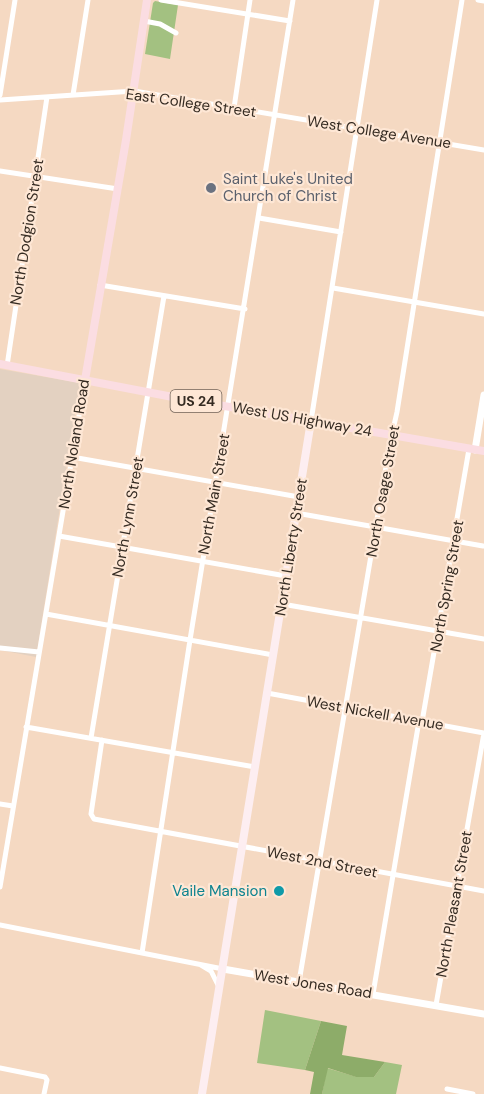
<svg xmlns="http://www.w3.org/2000/svg" width="484" height="1094" font-family="'DM Sans',sans-serif">
<style>
.education{fill:#e3d1c1}
.green{fill:#a3c181}
.forest{fill:#8dac69}
.lines{fill:none;stroke-linecap:round;stroke-linejoin:round}
.minor{stroke:#fff;stroke-width:5}
.tertiary{stroke:#fff;stroke-width:7}
.secondary{stroke:#fdeef1;stroke-width:8}
.primary{stroke:#fbdde2;stroke-width:8}
.worship-dot{fill:#6b7280;stroke:#fee7d5;stroke-width:2}
.culture-dot{fill:#0f9aa8;stroke:#fee7d5;stroke-width:2}
.labels{text-anchor:middle;stroke-width:4.5;stroke-linejoin:round;paint-order:stroke}
.shield{fill:#fee7d5;stroke:#716358;stroke-width:1.5}
.shield-label{font-size:14px;font-weight:bold;fill:#352b22}
.street-label{font-size:15px;fill:#352b22;stroke:#fee7d5}
.worship-label{font-size:15px;fill:#5b616d;stroke:#fee7d5;text-anchor:start}
.culture-label{font-size:15px;fill:#0d838f;stroke:#fee7d5;text-anchor:end}
</style>
<rect width="100%" height="100%" fill="#f5d9c2"/>
<!-- education -->
<path class="education" d="M0,369L80,383L36,657L0,650Z"/>
<!-- green -->
<path class="green" d="M155,1L178,5L170,59L145,54L153,3Z
M265,1010L321,1021L305,1070L257,1063Z
M385,1062L402,1065L396,1094H322L327,1068L357,1077H374Z"/>
<!-- forest -->
<path class="forest" d="M321,1021L347,1026L342,1055L385,1062L374,1077H356L328,1068L322,1094H310L314,1072L305,1070Z"/>
<g class="lines">
<!-- minor -->
<path class="minor" d="M161,0L290,21
M478,0L484,1
M144,21L160,24L176,33
M0,95L15,0
M73,95L88,0
M0,100L134,91L484,150
M234,108L250,0
M0,171L118,189
M259,218L341,232
M100,285L245,309
M333,288L484,314
M7,366L47,97
M311,421L377,0
M72,457L299,497
M296,513L483,546
M59,536L286,576
M282,604L484,639
M46,614L273,655
M0,648L39,652
M267,693L484,733
M422,722L469,449
M26,727L255,767
M91,738L164,296
M102,740L91,814L94,819L484,891
M0,804L13,806
M0,887L85,380
M0,925L223,969
M142,953L190,640L293,0
M201,965L211,971L219,987
M299,982L390,443L397,412L462,0
M373,994L419,721
M436,1005L484,733
M0,1068L45,1077L47,1080L44,1094
M447,1089L473,1094"/>
<!-- tertiary -->
<path class="tertiary" d="M475,450L484,395
M223,969L484,1014"/>
<!-- secondary -->
<path class="secondary" d="M202,1094L311,421"/>
<!-- primary -->
<path class="primary" d="M0,364L178,398L484,451
M85,380L126,140L147,0"/>
</g>
<!-- markers -->
<circle class="worship-dot" cx="211" cy="188" r="6"/>
<circle class="culture-dot" cx="279" cy="891" r="6"/>
<g class="labels">
<!-- shield labels -->
<rect class="shield" x="170.5" y="390" width="51" height="22" rx="4.5"/>
<g class="shield-label">
<text x="196" y="406">US 24</text>
</g>
<!-- street labels -->
<g class="street-label">
<text transform="translate(191 103) rotate(8)" y="5">East College Street</text>
<text transform="translate(379 132) rotate(9)" y="5">West College Avenue</text>
<text transform="translate(27 232) rotate(-81)" y="5">North Dodgion Street</text>
<text transform="translate(302 419) rotate(10)" y="5">West US Highway 24</text>
<text transform="translate(74 444) rotate(-81)" y="5">North Noland Road</text>
<text transform="translate(383 491) rotate(-80)" y="5">North Osage Street</text>
<text transform="translate(214 494) rotate(-80)" y="5">North Main Street</text>
<text transform="translate(128 517) rotate(-80)" y="5">North Lynn Street</text>
<text transform="translate(291 547) rotate(-81)" y="5">North Liberty Street</text>
<text transform="translate(447 586) rotate(-80)" y="5">North Spring Street</text>
<text transform="translate(375 713) rotate(10)" y="5">West Nickell Avenue</text>
<text transform="translate(322 862) rotate(11)" y="5">West 2nd Street</text>
<text transform="translate(454 904) rotate(-80)" y="5">North Pleasant Street</text>
<text transform="translate(313 984) rotate(9)" y="5">West Jones Road</text>
</g>
<!-- worship labels -->
<g class="worship-label">
<text x="223" y="184">Saint Luke's United<tspan x="223" dy="17">Church of Christ</tspan></text>
</g>
<!-- culture labels -->
<g class="culture-label">
<text x="267" y="896">Vaile Mansion</text>
</g>
</g>
</svg>
